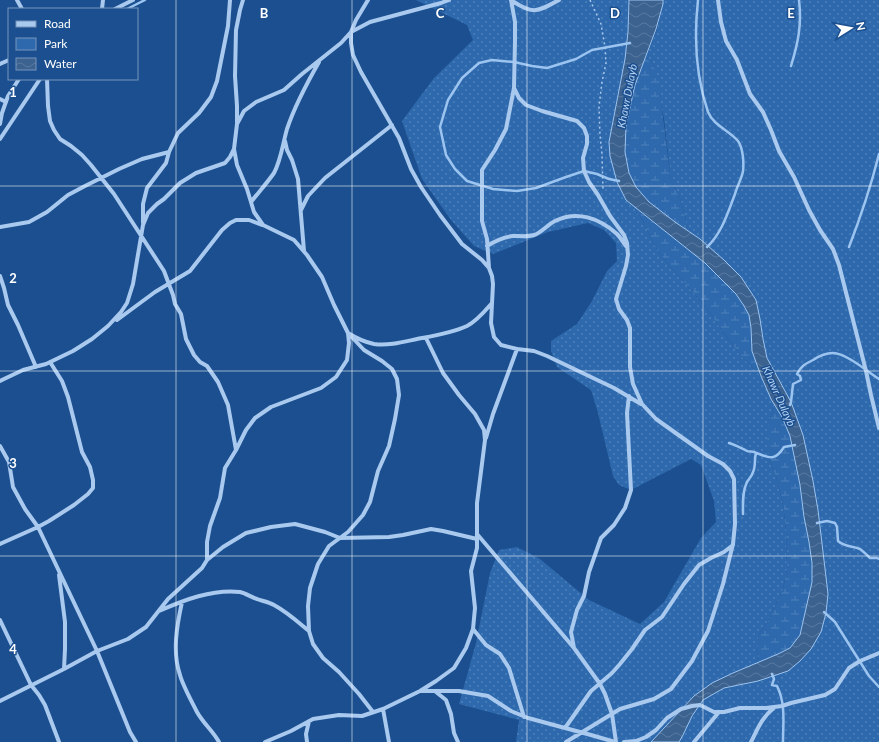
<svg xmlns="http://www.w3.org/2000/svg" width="879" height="742" font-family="Lato,sans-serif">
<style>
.green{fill:url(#green-dots)}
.wetland{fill:url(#wetland-marsh)}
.water{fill:url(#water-waves);stroke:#9cc4f0}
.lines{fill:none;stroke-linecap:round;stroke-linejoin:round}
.stream{stroke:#9cc4f0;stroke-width:2.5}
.path{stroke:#a9c9ee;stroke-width:1.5;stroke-dasharray:2 3;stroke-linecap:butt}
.minor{stroke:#a9c9ee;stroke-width:4}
.grid{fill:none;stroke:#fff;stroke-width:1;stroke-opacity:0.55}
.labels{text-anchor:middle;stroke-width:3;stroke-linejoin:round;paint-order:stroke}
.water-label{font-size:11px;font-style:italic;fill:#b5d3f5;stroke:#1b4f8f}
.grid-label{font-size:13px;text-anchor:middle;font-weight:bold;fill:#fff;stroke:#1b4f8f;stroke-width:3;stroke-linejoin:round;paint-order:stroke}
</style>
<defs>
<pattern id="green-dots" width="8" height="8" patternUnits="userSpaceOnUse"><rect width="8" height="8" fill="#2e69ad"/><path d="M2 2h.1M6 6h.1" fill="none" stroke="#4d80b9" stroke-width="1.8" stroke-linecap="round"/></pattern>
<pattern id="wetland-marsh" width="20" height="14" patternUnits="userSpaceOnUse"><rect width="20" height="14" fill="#2e69ad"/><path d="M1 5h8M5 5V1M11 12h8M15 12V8" fill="none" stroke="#4d80b9"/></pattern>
<pattern id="water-waves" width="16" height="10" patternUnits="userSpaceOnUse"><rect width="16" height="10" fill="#3c6290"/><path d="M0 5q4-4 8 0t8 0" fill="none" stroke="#597aa1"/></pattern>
</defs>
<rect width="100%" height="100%" fill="#1b4f8f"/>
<!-- green -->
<path class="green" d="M416,0H629L628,32L625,59L612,125L610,156L617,182L626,200L633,206L643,221L654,245L670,267L693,292L710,313L723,332L742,357L761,376L775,405L769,421V458L777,480L783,505L786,530L787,569L783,589L770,618L759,634L758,645L757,663L712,683L694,696L651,742H516L519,720L459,704L476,643L490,573L499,550L517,547L540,559L589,600L640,624L664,602L701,538L716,522L714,501L701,465L691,459L631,490L619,485L613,476L598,413L591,390L557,367L551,351V341L577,324L592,301L607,271L617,261L616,243L604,230L588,223L548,232L493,254L474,246L451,220L422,179L402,121L434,78L473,40L467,25Z
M663,0H879V742H679L683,735L692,716L703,700L724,688L758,681L773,676L828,594L818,510L813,481L778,377L767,358L763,339L760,319L756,300L741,277L724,260L700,239L687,230L685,216L680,198L671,180L664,119L653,64L646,57L657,29L663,4Z"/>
<!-- wetland -->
<path class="wetland" d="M646,57L653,64L659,86L671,180L680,198L685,216L687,230C669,218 649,205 636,187C617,158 626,117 635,86C637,76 642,67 646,57Z
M633,206L705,263L736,294L744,306L749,315L751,328L752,351L761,376L742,357L723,332L710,313L693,292L670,267L654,245L643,221Z
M775,405L782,418L790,436L800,485L804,517L809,542L812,563V582L800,635L790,648L778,654L757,663L758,645L759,634L770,618L783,589L787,569L786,530L783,505L777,480L769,458L767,437L769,421Z"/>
<!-- water -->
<path class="water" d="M629,0H663V4L656,29L635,85L626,126L625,152L629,173L636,187L649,202L675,222L700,239L724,260L741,277L756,300L760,319L763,339L767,358L791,402L803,435L813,481L818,510L828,594L826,613L821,632L811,649L800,661L788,671L758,681L724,688L703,700L692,716L683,735L679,742H651L694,696L712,683L733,673L778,654L790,648L800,635L812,582V563L809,542L804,517L800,485L790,436L782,417L771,399L761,376L752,351L751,328L749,315L744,306L736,294L705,263L626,200L617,182L610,156L609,142L625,59L628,32Z"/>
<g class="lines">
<!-- stream -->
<path class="stream" d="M698,0C694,36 696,77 708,112C714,126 729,130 738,141C743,148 744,162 743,171C742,178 737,186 735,194C728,212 722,233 707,247
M127,9L145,0
M791,66C798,43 802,25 799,0
M619,181L609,179L597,174L584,171L566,177L536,188L517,191L493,189L467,181L455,169L446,155L440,127L448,100L462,78L479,63L492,60L514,62L532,66L547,68L576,59L592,50L630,43
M849,247C861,216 871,186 879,154
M790,405L791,402L793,384L801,380L800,376L797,374C801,366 805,364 813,360C819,356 826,353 833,353C846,353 868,372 879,379
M729,443C736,445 741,448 747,451C749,452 752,451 754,452C768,457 774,463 784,447L795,445
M743,514C743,504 742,492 747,482C749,479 752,476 753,472C756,466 754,459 756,453
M817,523L827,521L835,523L837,527L838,541C845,547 853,546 860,549C864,552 867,555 870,558H877L879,559
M824,612L835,622L845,638L869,676L879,687
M772,674L774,679L772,685L777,686C786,704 783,723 783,742"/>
<!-- path -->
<path class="path" d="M590,0L601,24L605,47L606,63L602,82L599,107L600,135L602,154L603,190"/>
<!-- minor -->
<path class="minor" d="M17,0L22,9
M449,0L441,3L370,22L351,32V43L353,55L361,72L399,138L411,169L421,187L440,215L462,244L482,260L489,268
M511,0L515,22V41L514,88L519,98L526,105L542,111L577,121L584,128L587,136V144L583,158L584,171L589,182L598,195L610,216L624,235L627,243L628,255L626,266L616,299L619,309L627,320L630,328V367L633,384L642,404L656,419L708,456L723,464L730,471L734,479L735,524L733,544L723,584L708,631L692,661L671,689L654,699L620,709L566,742
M511,0C533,15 537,12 559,0
M718,0L721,22L726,41L737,60L750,94L763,112L771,130L779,151L794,177L809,210L820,230L833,249L839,265L866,371L871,395L879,428
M102,9L103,0
M115,9L133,0
M0,64L9,60
M47,79L48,106L50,121L54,130L60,139L71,146L82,155L91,165L114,194L164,271L173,295L175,304L181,314L186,339L194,355L200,362L207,366L218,382L228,405L236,450
M514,88L506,129L495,150L482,170V221L487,239L489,268L492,276L493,284L491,323L494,337L501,345L517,349L534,351L547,356L614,388L641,404
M0,99L6,102
M237,123V106L235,76L236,30L240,10L243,0
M0,124L2,113L8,96L19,79
M0,139L40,79
M285,141L287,150L292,160L298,179L304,251
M234,149L237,165L247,189L254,212L263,225L294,240L307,255L322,277L334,305L348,333L364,350L382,361L392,369L397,379L399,395L395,419L389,446L378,471L370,502L363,515L348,532L329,546L318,564L310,588L308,606L309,631L313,644L323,658L339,672L359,694L373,712
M251,202C258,193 267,183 274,173C281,160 283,143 287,129C295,105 307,83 319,62
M301,210L308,196L325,178L392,125
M143,223V204L147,188L166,163L169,152L178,133L199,113L211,97L217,81L228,26L230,0
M0,227L29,222L47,212L68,195L85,186L119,169L142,159L169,152
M487,246C495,241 503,237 513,236C520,236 528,237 534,235C541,233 547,225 555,221C577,210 599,218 617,234C620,237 623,242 626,246
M0,276L4,288L8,305L18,325L36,367
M117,320L155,292L190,271L222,230L230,223L236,220H249L262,225
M0,381L4,379L23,370L46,364L73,351L92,339L108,326L121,312L127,303L133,284L143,225L148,213L157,204L164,199L180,183L196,173L225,163L230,157L234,149L237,124L244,111L256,102L284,90L302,74L341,43L351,32L356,20L368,0
M486,438L493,414L517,349
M0,446L9,462L13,487L25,509L38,527L97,651L130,732L136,742
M477,534L574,648L600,684L605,694L612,714L616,742
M0,544L38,527L49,521L74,505L88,494L93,488V480L90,467L82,452L68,397L62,381L50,362
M207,560L223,547L246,533L271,527L295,524L325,532L340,538L389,537L403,535L431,529L443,531L477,539
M59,575L65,622V649L64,669
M182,602C177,625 172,652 180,675C183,686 192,702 197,712C203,723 213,731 219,742
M159,611C184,600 212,589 240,592C245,593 251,597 257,599C262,601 269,602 274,605C287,612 298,622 309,631
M0,620L31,685L39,695L45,705L59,742
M473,629L486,645L500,654L509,668L524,717
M574,648L571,632L577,610L584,596L589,572L601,538L614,525L625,508L631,490L627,413L629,396
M420,691H459L488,696L511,711L528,718L591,735L615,742
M436,692L446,700L451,714L454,733L458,742
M0,701L64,669L97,651L128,639L146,627L168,599L202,568L207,560V542L210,526L220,498L225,468L236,450L246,430L255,418L271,407L321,388L336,377L347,360L349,343L348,333C356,338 364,342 374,344C388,346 403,342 417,339C433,336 452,333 467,326C477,321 485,311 492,303
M383,709L389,742
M565,728L591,691L612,673L620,664L632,649L645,630L662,617L684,584L699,565L711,558L724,552L733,545
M265,742L291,731L313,719L339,715L362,716L383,709L420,691L436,681L454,668L466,648L473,629L475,608L471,571L477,548V503L485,440L484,430L475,414L459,395L443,373L426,338
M307,742L306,734L309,721
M624,742L636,741L646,737L656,730L667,718L681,709L692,706L700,705L714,712H724L740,708H766L782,706L791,703L825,695L835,689L849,668L860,661L879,653
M694,742L719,712
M751,742C758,728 762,717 775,707"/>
</g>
<!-- grid -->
<path class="grid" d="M176,0V742M352,0V742M527,0V742M703,0V742M0,186H879M0,371H879M0,556H879"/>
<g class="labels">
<!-- water labels -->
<g class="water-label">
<text transform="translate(627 96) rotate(-79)" y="4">Khawr Dulayb</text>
<text transform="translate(779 396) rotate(66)" y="4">Khawr Dulayb</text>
</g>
</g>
<g class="grid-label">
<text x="264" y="18">B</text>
<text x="440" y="18">C</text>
<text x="615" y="18">D</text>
<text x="791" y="18">E</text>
<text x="13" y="97">1</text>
<text x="13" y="283">2</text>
<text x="13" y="468">3</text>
<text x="13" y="654">4</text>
</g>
<!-- legend -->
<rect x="8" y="8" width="130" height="72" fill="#1b4f8f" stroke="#7695bc"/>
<rect x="16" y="21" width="20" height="6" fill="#a9c9ee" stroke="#7695bc"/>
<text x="44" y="28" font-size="12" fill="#ffffff">Road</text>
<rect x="16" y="38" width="20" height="12" fill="#2e69ad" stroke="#7695bc"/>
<text x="44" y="48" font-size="12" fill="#ffffff">Park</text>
<rect x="16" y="58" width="20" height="12" fill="url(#water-waves)" stroke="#7695bc"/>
<text x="44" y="68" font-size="12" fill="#ffffff">Water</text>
<!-- north arrow -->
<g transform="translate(851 28) rotate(79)" stroke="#1b4f8f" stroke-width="3" paint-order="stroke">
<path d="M0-3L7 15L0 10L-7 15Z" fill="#ffffff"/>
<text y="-6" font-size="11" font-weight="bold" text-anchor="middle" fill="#ffffff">N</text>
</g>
</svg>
